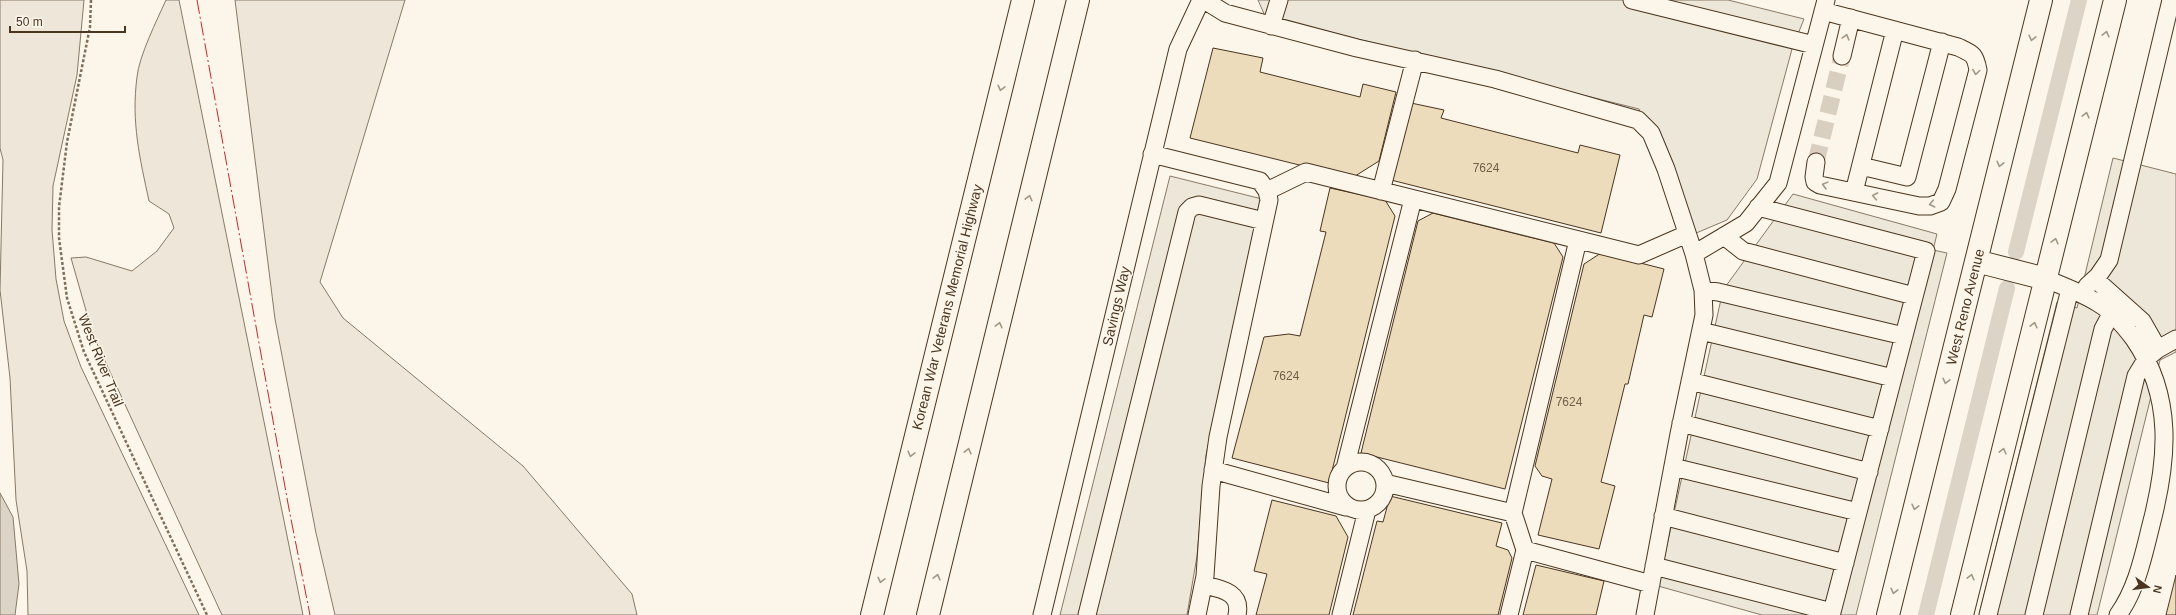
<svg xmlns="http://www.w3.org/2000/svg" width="2176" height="615" font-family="Arial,sans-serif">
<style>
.green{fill:#ede6d9;stroke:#887966}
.parking{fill:#ede7d9;stroke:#887966}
.water{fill:#dcd4c6;stroke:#887966}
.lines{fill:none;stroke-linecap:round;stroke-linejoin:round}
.canal{stroke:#dcd4c6;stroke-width:16}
.building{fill:#ecdcbc;stroke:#4a3520}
.minor-tunnel{stroke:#d8cfc1;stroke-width:17;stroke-dasharray:17 8;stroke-linecap:butt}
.minor-casing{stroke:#4a3520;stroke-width:19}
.major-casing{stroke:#4a3520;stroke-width:24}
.highway-casing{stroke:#4a3520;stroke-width:24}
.path{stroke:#7f6f5c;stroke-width:2.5;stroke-dasharray:3 2;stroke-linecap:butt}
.minor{stroke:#fbf6e9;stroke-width:17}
.major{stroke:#fbf6e9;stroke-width:22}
.highway{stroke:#fbf6e9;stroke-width:22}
.power{stroke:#c62828;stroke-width:1;stroke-dasharray:14 3 2 3;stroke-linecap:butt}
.oneway{stroke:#a29684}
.labels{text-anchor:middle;stroke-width:3;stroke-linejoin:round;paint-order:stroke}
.number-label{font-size:12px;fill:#725f47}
.street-label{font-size:14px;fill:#4a3520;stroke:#fbf6e9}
</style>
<rect width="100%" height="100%" fill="#fbf6e9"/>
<!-- green -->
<path class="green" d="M0,0H84L77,75L53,186L52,230L56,279L64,321L81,367L199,615H28L27,571L16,500L10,378L0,290L3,160L0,148Z
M166,0H179L303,615H222L93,335L71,258L86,257L132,271L157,251L174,228L169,214L149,201C140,159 131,122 137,77C139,56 157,20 166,0Z
M235,0H405L320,282L343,318L523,466L632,594L637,615H335L316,533L275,319Z"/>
<!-- parking -->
<path class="parking" d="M1258,0H1728L1804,19L1792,49L1757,179L1727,220L1682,239L1639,109L1265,16Z
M2113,158L2176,174V352L2160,360L2097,615H1979L2057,302L2077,308Z
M1170,176L1262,199L1206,455L1197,556L1187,615H1060Z
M1793,194L1937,234L1933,250L1947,253L1856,615H1762L1658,586L1723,290Z"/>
<!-- water -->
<path class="water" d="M0,493L13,517L19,584L15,615H0Z"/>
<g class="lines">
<!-- canal -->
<path class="canal" d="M2016,252L2079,0
M1926,615L2007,288"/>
</g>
<!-- building -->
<path class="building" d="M1213,48L1263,58L1260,72L1360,97L1363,84L1396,92L1379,161L1352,178L1190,138Z
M1411,103L1444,110L1441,118L1578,153L1580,145L1620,155L1601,233L1391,180Z
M1330,188L1385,200L1395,216L1329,483L1232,458L1264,337L1289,334L1300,336L1326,232L1320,231Z
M1433,213L1554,243L1563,257L1505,489L1361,453L1418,221Z
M1601,253L1664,269L1652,317L1644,315L1628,384H1625L1601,482L1615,486L1599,549L1538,535L1552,479L1542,476L1535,466L1584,264Z
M1390,496L1502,523L1496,546L1508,550L1512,558L1498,615H1353L1377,521L1383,522Z
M1272,500L1336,516L1348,537L1329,615H1256L1267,574L1254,571Z
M1536,565L1604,581L1596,615H1523Z
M2176,575V615H2166Z"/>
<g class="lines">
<!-- minor-tunnel -->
<path class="minor-tunnel" d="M1816,162L1842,56"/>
<!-- minor casing -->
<g class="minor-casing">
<path id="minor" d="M1204,0L1225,13L1357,48L1495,79L1638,120L1651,133L1666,169L1694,254
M1632,0L1814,45
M1271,26L1279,0
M1842,56L1851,18
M1152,154L1260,181L1267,191L1269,200L1218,437L1211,486L1205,576L1197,615
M1816,162L1814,177L1815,182L1820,185L1919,206H1930L1941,202L1947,189L1978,70C1975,54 1973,54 1958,47L1823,11
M1861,166L1907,177L1942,42
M1267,191L1306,172L1639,255L1687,234
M1381,191L1415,60
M1854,192L1895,30
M1724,236L1743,251L1914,296
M2046,279C2063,286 2082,293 2098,303C2112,311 2125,327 2134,339C2174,397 2168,460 2151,525C2143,557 2137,588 2118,615
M2087,286L2098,276L2109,260L2171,0
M1703,290L1718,292L1904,336
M1701,331L1893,378
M2158,349L2176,339
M1690,381L1880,429
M1681,423L1869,472
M1337 486a24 24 0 1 1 48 0a24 24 0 1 1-48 0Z
M1673,467L1858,512
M1345,468L1413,199
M1213,470L1346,507
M1385,483L1513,513L1578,240
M1513,513L1525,550
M1663,516L1845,563
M1654,566L1832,612L1926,251L1758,207
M1204,585C1221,589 1242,592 1237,615
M1042,615L1178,49L1201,0
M1087,615L1187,212L1192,207L1199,205L1264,221
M1341,615L1367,510
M1509,615L1525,550L1651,584
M1645,615L1679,434L1704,315L1703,290L1694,254L1746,223L1778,183L1826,0
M1988,615L2070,289
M2034,615L2103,329L2111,314
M2079,615L2136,376L2147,358L2158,349L2142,321L2095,279"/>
</g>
<!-- major casing -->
<g class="major-casing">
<path id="major" d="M1976,261L2046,279
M1888,615L2041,0
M1962,615L2115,0"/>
</g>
<!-- highway casing -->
<g class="highway-casing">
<path id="highway" d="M872,615L1023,0
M928,615L1078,0"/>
</g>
<!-- path -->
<path class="path" d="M91,0L90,27L67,142L59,207V238L67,298L84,352L207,615"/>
<!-- minor -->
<use href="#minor" class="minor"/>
<!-- major -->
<use href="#major" class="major"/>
<!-- highway -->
<use href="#highway" class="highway"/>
<!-- power -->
<path class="power" d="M197,0L289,509L310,615"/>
</g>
<!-- one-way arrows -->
<defs><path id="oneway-chevron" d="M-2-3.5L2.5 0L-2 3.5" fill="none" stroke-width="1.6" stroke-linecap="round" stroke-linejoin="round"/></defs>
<g class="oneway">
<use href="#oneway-chevron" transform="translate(2106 34) rotate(-76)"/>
<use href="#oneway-chevron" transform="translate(1846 37) rotate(-75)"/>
<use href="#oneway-chevron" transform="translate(2032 38) rotate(104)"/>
<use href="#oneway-chevron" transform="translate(1976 72) rotate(98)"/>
<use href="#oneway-chevron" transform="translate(1001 88) rotate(104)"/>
<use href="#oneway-chevron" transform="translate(2086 115) rotate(-76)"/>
<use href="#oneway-chevron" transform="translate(2000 164) rotate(104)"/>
<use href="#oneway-chevron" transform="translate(1825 185) rotate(-165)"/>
<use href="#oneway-chevron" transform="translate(1875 196) rotate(-169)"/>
<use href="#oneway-chevron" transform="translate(1029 198) rotate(-76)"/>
<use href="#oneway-chevron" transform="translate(1932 204) rotate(167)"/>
<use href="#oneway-chevron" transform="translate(2055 241) rotate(-76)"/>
<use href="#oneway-chevron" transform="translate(999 325) rotate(-76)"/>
<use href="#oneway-chevron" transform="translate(2034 325) rotate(-76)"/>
<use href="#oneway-chevron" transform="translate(1946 381) rotate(104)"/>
<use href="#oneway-chevron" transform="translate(968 451) rotate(-76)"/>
<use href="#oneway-chevron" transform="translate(2003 451) rotate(-76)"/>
<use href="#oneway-chevron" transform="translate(911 454) rotate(104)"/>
<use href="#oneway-chevron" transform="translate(1915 507) rotate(104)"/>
<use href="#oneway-chevron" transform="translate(937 577) rotate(-76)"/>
<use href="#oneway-chevron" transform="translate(1971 577) rotate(-76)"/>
<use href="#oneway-chevron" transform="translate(881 580) rotate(104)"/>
<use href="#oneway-chevron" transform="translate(1894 591) rotate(104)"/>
</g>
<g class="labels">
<!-- number labels -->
<g class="number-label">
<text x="1486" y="172">7624</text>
<text x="1286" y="380">7624</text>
<text x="1569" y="406">7624</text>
</g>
<!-- street labels -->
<g class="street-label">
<text transform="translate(1116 306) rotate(-77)" y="5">Savings Way</text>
<text transform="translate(947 307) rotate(-76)" y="5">Korean War Veterans Memorial Highway</text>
<text transform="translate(1965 307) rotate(-76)" y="5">West Reno Avenue</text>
<text transform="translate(101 360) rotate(68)" y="5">West River Trail</text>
</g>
</g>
<!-- north arrow -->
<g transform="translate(2148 587) rotate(104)" stroke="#fbf6e9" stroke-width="3" paint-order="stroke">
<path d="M0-3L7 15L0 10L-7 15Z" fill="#4a3520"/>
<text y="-6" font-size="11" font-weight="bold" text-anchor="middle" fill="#4a3520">N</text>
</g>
<!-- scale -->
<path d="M10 26v6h115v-6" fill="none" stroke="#4a3520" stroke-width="2"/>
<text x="16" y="26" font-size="12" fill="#4a3520" stroke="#fbf6e9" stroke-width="3" paint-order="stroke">50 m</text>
</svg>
